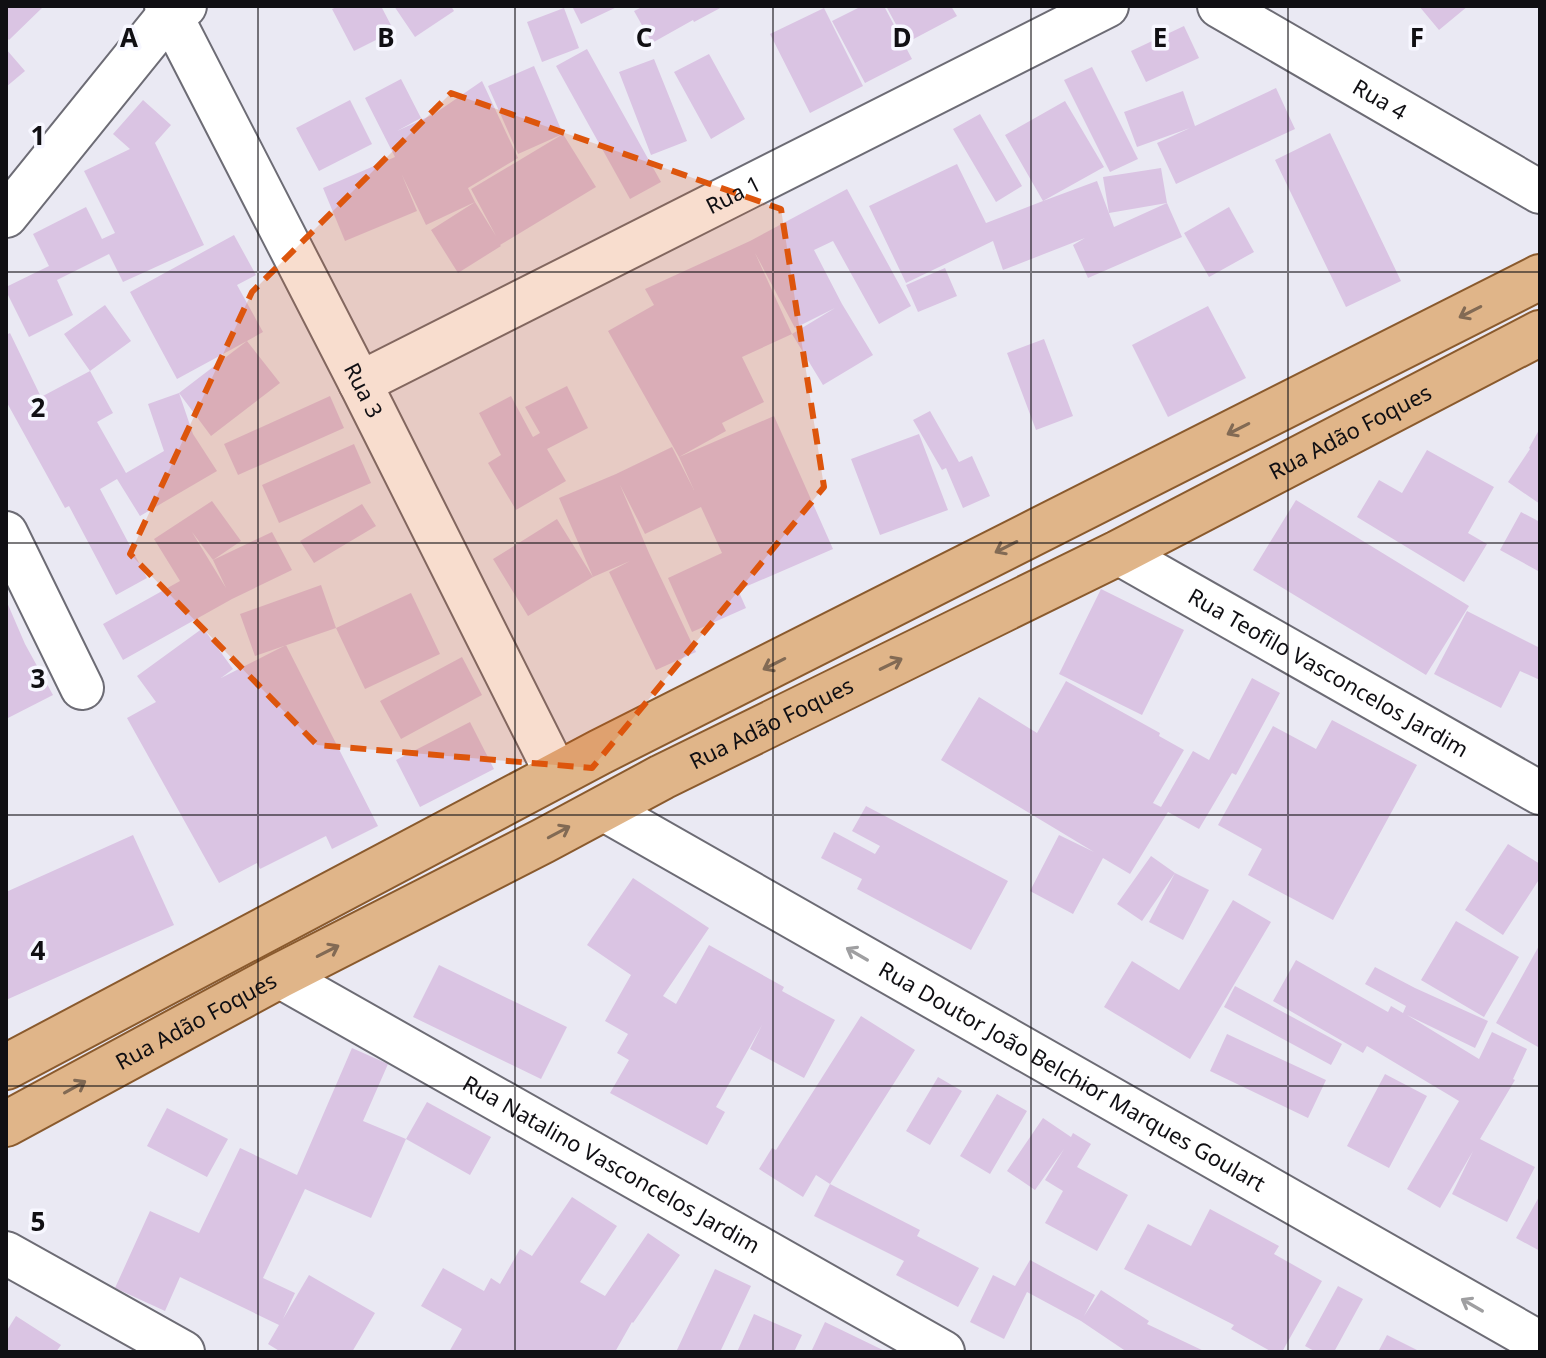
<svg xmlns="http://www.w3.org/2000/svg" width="1546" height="1358" font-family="'Noto Sans',sans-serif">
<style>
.building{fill:#dac4e3;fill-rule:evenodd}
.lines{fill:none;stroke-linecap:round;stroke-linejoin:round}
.minor-casing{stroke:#6d6c75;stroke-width:46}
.major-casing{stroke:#8a5a2d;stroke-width:48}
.minor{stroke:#fff;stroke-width:42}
.major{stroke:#e0b589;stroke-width:44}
.oneway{stroke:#826a54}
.oneway2{stroke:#9f9fa1}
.marked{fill:#dd550c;fill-opacity:0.2;stroke:#dd550c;stroke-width:6;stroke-dasharray:16 10;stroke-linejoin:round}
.grid{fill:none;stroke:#100f13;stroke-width:2;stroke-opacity:0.55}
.labels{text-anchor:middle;stroke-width:7;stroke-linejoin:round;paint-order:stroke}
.street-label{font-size:22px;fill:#100f13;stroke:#f7f7ff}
.grid-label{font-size:26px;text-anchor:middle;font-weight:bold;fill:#100f13;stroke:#f7f7ff;stroke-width:7;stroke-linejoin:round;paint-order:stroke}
</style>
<rect width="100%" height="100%" fill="#eae9f3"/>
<!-- building -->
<path class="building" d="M6,6H44L9,40L6,37Z
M339,6H381L394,31L354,51L332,9Z
M394,6H451L454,11L415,37Z
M572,6H619L581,24Z
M644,6H724L694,22L693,20L652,43L634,11Z
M862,6H884L912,59L865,83L832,21Z
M886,6H951L957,16L906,43Z
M1419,6H1468L1439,30Z
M564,8L579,48L542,62L527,22Z
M824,8L863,86L810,113L770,34Z
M1184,26L1199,58L1146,82L1131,51Z
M6,49L25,71L6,87Z
M587,49L661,182L630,199L556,66Z
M709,54L745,119L711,139L674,72Z
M654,59L687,141L651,155L619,72Z
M534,66L563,134L596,187L500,245L501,246L458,273L431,230L475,202L496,236L471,189L563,134L518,154L488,86Z
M1092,67L1138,159L1110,172L1064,80Z
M401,79L421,118L397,131L434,114L482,81L518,158L468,188L475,202L426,225L402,175L417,211L345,241L323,188L395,157L365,98Z
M1276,88L1295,129L1176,184L1157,143L1190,128L1137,147L1124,112L1183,91L1195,126Z
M143,100L171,125L155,143L204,245L123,282L109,254L57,280L73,315L29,337L6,291V287L49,266L33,234L86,207L102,239L115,233L84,171L130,149L113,134Z
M350,100L372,144L319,171L296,128Z
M1065,101L1104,167L1043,201L1097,181L1110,216L1114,227L1167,203L1109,213L1103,177L1161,168L1167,203L1182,237L1088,278L1073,245L1085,238L1003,270L993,241L906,283L869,206L957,164L986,223L1043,201L1005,135Z
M980,114L1022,186L996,202L953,129Z
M1330,133L1401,281L1346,307L1275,160Z
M847,189L911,306L879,324L833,241L814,250L842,304L873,355L823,385L792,334L835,308L795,328L755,253L792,334L742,357L764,402L722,423L726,431L679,457L774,416L833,549L738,590L746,608L692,632L668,578L722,553L701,507L645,534L620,485L649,553L696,652L656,670L609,572L630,561L593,577L559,498L616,474L672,447L694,490L679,457L608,331L654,305L645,289L750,241Z
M1229,207L1254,252L1209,277L1184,233Z
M234,235L256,275L237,285L263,332L247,341L280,383L211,436L179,393L247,341L177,379L130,292Z
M945,268L957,296L918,312L906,285Z
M105,305L131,341L90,371L113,413L97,422L126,473L164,451L148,404L179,393L193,434L217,471L140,516L117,479L100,489L147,578L116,595L69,506L65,508L6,401V335L10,333L41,397L90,371L64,334Z
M1208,306L1246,378L1168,417L1132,345Z
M1044,339L1073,416L1036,430L1007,353Z
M567,386L588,428L547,449L566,481L516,510L488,463L501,455L479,413L511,396L533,437L540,433L525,407Z
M330,396L344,428L238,475L224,444Z
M930,411L959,462L972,456L990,496L963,508L946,468L942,470L913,420Z
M1540,428V504L1508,482L1530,449L1529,448Z
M919,434L948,510L880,535L851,459Z
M354,444L371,483L279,523L262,485Z
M1427,450L1494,487L1468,533L1487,544L1464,582L1357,517L1379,480L1402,493Z
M1296,500L1469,606L1426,675L1253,570Z
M212,501L241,541L213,560L272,532L292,570L232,599L123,660L103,624L180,581L154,539ZM192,532L213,560L226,588Z
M362,504L376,526L314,563L300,541Z
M1521,512L1540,522V568L1538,571L1500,550Z
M557,519L593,577L528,616L493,559Z
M321,585L336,628L411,593L440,654L365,689L336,628L255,656L240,614Z
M1101,589L1184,630L1142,715L1059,674Z
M6,600L25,644L53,695L6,719Z
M1467,611L1540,648V680L1520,671L1501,708L1434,674Z
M203,628L233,669L221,678L286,645L378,826L332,849L326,836L260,869L257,863L219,883L127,718L156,702L137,676Z
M462,657L482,695L401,739L380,701Z
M1252,678L1280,693L1236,775L1232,773L1199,829L1168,812L1130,874L1103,858L1073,914L1030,891L1059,835L1094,852L941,760L979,697L1037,733L1066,681L1160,733L1159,736L1184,750L1153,803L1161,807L1193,751L1209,760Z
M1332,720L1417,765L1333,920L1248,875L1262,849L1218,825L1273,726L1316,749Z
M470,722L494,769L420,807L396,760Z
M866,806L1008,881L971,950L857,889L862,879L821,858L834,832L875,854L880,846L852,831Z
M133,835L174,925L6,1000V892Z
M1508,844L1540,864V878L1503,935L1465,910Z
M1151,856L1175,873L1209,890L1183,940L1149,922L1175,873L1142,921L1117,904Z
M633,878L709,928L663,996L676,1004L709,945L784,987L782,991L835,1020L804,1078L750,1049L762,1025L716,1107L725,1112L707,1145L610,1093L629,1060L617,1053L628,1034L605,1021L631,975L587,945Z
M1233,900L1271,922L1190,1059L1104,1007L1132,961L1179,990Z
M1456,921L1519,957L1484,1017L1421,980Z
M1540,944V1044L1538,1047L1496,1023Z
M1296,960L1388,1012L1391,1006L1403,1013L1406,1006L1365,984L1375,967L1415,988L1488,1021L1475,1048L1407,1015L1479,1059L1492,1032L1527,1049L1513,1079L1515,1080L1480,1139L1535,1167L1507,1222L1452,1194L1473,1151L1440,1208L1407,1189L1459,1101L1367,1046L1363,1053L1273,1001Z
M439,965L567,1027L541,1079L413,1017Z
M1235,986L1342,1044L1331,1065L1224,1007Z
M861,1016L915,1050L830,1184L816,1175L803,1197L759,1169L772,1148L776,1150Z
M1227,1034L1326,1080L1308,1118L1210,1071Z
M352,1048L388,1064L363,1121L406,1139L371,1218L305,1189L263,1278L295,1293L283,1319L309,1275L375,1313L352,1352H281L268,1344L279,1325L180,1277L165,1311L115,1288L150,1211L199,1233L240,1148L297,1175Z
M1385,1074L1427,1096L1389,1168L1347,1146Z
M938,1077L962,1091L930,1145L906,1131Z
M997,1094L1027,1111L990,1174L960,1156Z
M427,1102L491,1137L470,1175L406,1139Z
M167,1108L228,1139L207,1177L147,1146Z
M1043,1118L1071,1137L1073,1133L1091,1144L1077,1167L1128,1195L1097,1251L1045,1223L1063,1191L1045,1180L1064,1149L1035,1190L1007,1171Z
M830,1184L920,1230L917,1236L979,1268L958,1307L896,1275L904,1261L814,1216Z
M1540,1195V1251L1516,1238Z
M572,1197L617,1226L580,1282L605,1296L648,1233L680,1255L633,1323L632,1322L615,1352H449L462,1329L421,1306L443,1268L484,1291L491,1278L500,1284L520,1249L532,1256Z
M1210,1209L1279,1246L1274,1254L1322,1281L1282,1352H1272L1231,1329L1234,1325L1124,1269L1148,1224L1191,1246Z
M1030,1260L1095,1295L1084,1316L1101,1290L1149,1321L1147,1324L1206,1352H1127L1081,1321L1027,1292L1004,1339L970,1322L993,1275L1015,1286Z
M715,1269L751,1286L720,1352H676Z
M1338,1286L1363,1299L1334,1352H1316L1305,1346Z
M754,1314L802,1335L794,1352H737Z
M16,1316L61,1345L56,1352H6V1332Z
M825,1322L887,1352H811Z
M1387,1335L1421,1352H1378Z"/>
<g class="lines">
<!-- minor casing -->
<g class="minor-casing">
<g id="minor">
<path id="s1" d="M166,6L360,383L557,775"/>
<path id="s2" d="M1219,6L1540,192"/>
<path d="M6,216L170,13L185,6"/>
<path id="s3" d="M360,383L1107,6"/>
<path d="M6,533L82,688"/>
<path id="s4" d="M1118,553L1540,793"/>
<path id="s5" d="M603,809L1540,1343"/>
<path id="s6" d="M279,976L943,1352"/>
<path d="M6,1253L183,1352"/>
</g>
</g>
<!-- major casing -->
<g class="major-casing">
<g id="major">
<path d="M6,1067L600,752L1540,277"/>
<path id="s7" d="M6,1124L279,976L543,841L662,777L1118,553L1540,333"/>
</g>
</g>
<!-- minor -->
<use href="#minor" class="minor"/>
<!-- major -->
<use href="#major" class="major"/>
</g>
<!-- one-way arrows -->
<defs><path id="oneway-shaft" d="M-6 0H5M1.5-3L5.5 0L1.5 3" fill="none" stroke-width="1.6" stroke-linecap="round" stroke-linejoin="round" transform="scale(2)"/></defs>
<g class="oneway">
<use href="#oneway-shaft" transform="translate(1470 312) rotate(153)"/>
<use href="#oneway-shaft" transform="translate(1238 429) rotate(153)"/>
<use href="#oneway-shaft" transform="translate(1006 547) rotate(153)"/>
<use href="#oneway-shaft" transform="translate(774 664) rotate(153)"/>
<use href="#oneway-shaft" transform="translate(891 664) rotate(-26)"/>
<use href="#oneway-shaft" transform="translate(559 832) rotate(-28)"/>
<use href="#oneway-shaft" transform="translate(328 951) rotate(-27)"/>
<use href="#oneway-shaft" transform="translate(75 1087) rotate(-29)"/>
</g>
<g class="oneway2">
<use href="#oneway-shaft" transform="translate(857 954) rotate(-150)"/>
<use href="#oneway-shaft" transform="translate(1472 1305) rotate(-150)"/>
</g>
<!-- marked area -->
<path class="marked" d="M451,93L781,209L824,487L592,768L317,745L130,554L252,292Z"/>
<!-- grid -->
<path class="grid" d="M258,6V1352M515,6V1352M773,6V1352M1031,6V1352M1288,6V1352M6,272H1540M6,543H1540M6,815H1540M6,1086H1540"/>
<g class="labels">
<!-- street labels -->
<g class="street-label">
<text dy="8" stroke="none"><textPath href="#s2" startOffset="186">Rua 4</textPath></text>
<text dy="8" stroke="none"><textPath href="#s3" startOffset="418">Rua 1</textPath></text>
<text dy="8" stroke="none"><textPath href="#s1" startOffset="432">Rua 3</textPath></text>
<text dy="8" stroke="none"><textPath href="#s7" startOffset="1512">Rua Adão Foques</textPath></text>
<text dy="8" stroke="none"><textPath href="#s4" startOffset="242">Rua Teofilo Vasconcelos Jardim</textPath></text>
<text dy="8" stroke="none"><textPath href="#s7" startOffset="864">Rua Adão Foques</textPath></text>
<text dy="8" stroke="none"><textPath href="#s7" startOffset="216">Rua Adão Foques</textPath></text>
<text dy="8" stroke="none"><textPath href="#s5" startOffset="540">Rua Doutor João Belchior Marques Goulart</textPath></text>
<text dy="8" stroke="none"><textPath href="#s6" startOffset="382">Rua Natalino Vasconcelos Jardim</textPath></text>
</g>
</g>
<g class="grid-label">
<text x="129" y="47">A</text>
<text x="386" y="47">B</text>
<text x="644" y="47">C</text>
<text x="902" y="47">D</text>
<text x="1160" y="47">E</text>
<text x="1417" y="47">F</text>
<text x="38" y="145">1</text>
<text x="38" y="417">2</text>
<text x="38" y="688">3</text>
<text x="38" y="960">4</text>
<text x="38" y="1231">5</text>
</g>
<!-- border -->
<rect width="1546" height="1358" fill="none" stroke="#100f13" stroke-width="16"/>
</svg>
